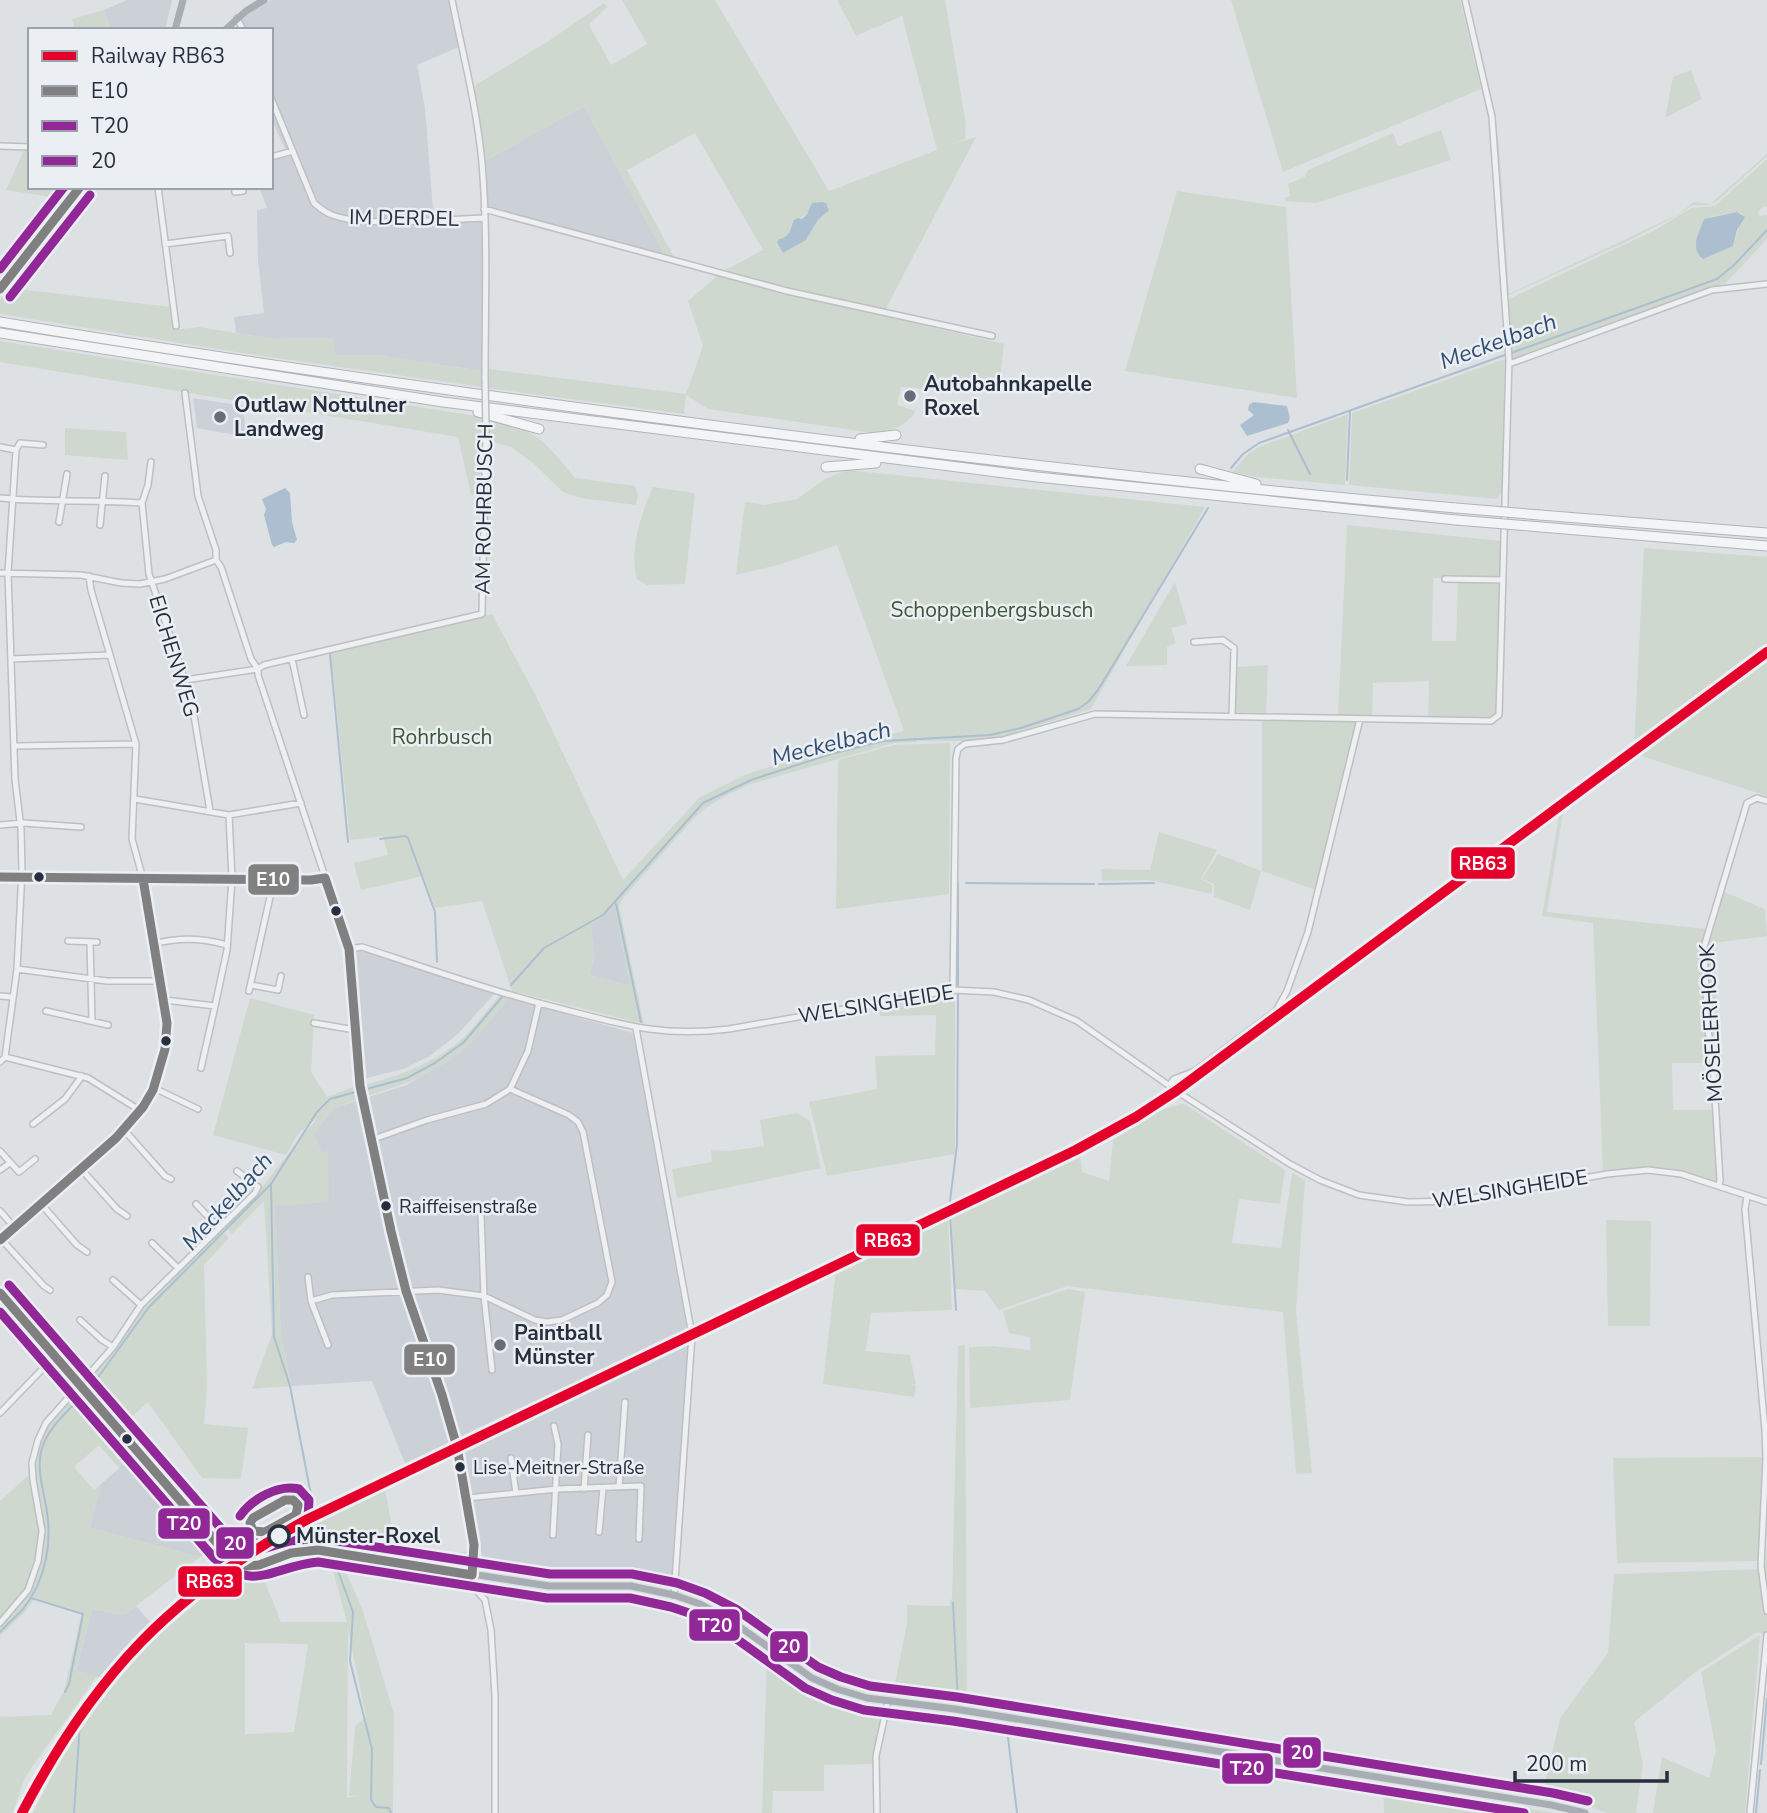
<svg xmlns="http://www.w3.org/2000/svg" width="1767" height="1813" font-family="'Nunito Sans',sans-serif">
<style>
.built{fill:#ccd1d7}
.green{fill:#cfd8cf;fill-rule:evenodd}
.water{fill:#acbfd0}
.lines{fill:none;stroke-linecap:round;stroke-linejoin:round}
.stream{stroke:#acbfd0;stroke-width:2}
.minor-casing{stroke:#bdbfc2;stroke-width:8}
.motorway-casing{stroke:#b1b4b9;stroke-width:11}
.minor{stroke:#eeeff1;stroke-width:5}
.secondary{stroke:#a8adb3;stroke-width:7}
.motorway{stroke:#f2f4f5;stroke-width:9}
.minor-bridge-casing{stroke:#bdbfc2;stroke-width:8;stroke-linecap:butt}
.motorway-bridge-casing{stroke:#b1b4b9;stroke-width:11;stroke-linecap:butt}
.minor-bridge{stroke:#eeeff1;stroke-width:5}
.motorway-bridge{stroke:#f2f4f5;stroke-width:9}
.bus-1-casing{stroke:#ebeff4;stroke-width:14}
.bus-2-casing{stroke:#ebeff4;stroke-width:14}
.bus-3-casing{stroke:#ebeff4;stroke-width:14}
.bus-1{stroke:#808080;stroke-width:9}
.bus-2{stroke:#922898;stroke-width:9}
.bus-3{stroke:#922898;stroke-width:9}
.rail-1-casing{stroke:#ebeff4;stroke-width:16}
.rail-1{stroke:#e4002b;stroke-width:10}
.poi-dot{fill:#666d77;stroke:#ebeff4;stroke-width:2.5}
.bus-dot{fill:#262f3d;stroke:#ebeff4;stroke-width:2.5}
.stop-dot{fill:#ebeff4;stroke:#262f3d;stroke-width:3.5}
.labels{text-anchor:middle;stroke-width:5;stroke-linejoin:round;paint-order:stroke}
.bus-label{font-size:19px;fill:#262f3d;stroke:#ebeff4;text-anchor:start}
.street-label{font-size:21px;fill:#262f3d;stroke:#ebeff4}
.poi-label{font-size:21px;font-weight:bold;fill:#262f3d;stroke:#ebeff4;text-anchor:start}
.park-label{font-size:21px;fill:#3c5834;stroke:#ebeff4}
.stop-label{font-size:21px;font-weight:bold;fill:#262f3d;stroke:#ebeff4;text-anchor:start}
.water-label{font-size:23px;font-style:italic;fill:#314f70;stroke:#ebeff4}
.line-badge{stroke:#ebeff4;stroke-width:2.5}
.badge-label{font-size:19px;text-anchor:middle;font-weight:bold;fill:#fff}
</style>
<rect width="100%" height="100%" fill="#dee1e4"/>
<!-- built -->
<path class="built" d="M127,0H172L165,30H111L104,10Z
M271,0H449L459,47L417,65L425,108L434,222L482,221V371L376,355H335L332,338L272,339L236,333L234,317L264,313L258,261L257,210L267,208L259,187H271V153L285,149L271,118V30H235L248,12Z
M584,106L666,257L488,208L485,161Z
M193,398L243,406L246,437L197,428Z
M1767,648V657L1165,1102L1080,1152L841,1268H835L697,1337L693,1330L1053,1158L1163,1096L1167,1090L1176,1087L1279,1012Z
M615,906L630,986L589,975L594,960L591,925Z
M354,947L495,993L458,1034L430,1056L403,1069L363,1079Z
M509,998L633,1033L689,1341L673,1583L619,1576L549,1579L489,1570L483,1562L463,1449L454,1452L290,1530L239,1560L178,1609L145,1638L90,1703L55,1756L26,1813H18L56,1742L102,1678L76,1671L92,1609L124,1615L136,1606L152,1624L178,1601L242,1554L253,1541L300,1515L406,1466L372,1381L291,1386L281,1334L274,1206L327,1152L321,1153L314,1133L334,1108L407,1085L469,1045Z
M133,1456L216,1548L213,1552L200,1557L90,1528L100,1485Z"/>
<!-- green -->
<path class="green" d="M622,0H715L829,191L937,150L902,16L856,36L837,0H945L966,124L965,139L952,144L976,137L884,312L883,316L1004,344L999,386L980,387L963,381L953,391L901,387L897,405L916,411C905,427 892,431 873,433L708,409L686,395L684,414L488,388V369L686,394L703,346L688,301L722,272L763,250L695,133L627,170L675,259L666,257L584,106L485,161L474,86L547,42L604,3L607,7L589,25L611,65L647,44ZM828,210L818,220L806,240L783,253L779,239L788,235L793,230V224L809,211Z
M1231,0H1460L1481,89L1283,172Z
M104,10L111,30H75L72,19Z
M1691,70L1702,99L1665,118L1673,77Z
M1489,87L1499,143L1509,294L1677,215L1694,202L1710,204L1767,154V156L1717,201L1708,205H1693L1676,216L1630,240L1509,295L1506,294L1496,141Z
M1441,130L1451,160L1316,203L1285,201L1284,198L1290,196L1288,184L1305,177L1308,170L1393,133L1398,146Z
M24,150H30V187H73L64,199L6,190Z
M1767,159V207L1764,206L1758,212L1760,216L1767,215V239L1726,283L1512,359L1507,301L1509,299L1655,230L1691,208L1715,206ZM1737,212L1743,214L1733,246L1726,248L1709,217Z
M1177,191L1286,207L1297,398L1125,371Z
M9,288L171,307L174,330L199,327L272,339L333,338L336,355H376L482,371V387L242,353L0,314V300Z
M0,341L483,417V494L471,495L458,437L0,362Z
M1505,359L1502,492L1497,499L1349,485L1352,413Z
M1348,414L1345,485L1256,477L1232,472L1249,453L1261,446Z
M489,419C538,431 544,440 575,478L635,486L638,495L636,505L581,498L563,492L533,463L511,447L489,441Z
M65,428L126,432L128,460L65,455Z
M847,470L1205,507L1091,709L1001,737L966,741H920L917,737V742L894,743L751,784L729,794L707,807L695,817L623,898L619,906L644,1024L512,991L482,901L435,908L423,876L361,890L354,863L388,855L383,836L350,840L331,653L492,614L537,698L623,880L700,797L747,774L829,748L904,731L837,545L778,565L736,575L745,502L764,505L797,499L825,479ZM615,907L630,986L589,975L594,960L591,925Z
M653,487L695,493L685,584L647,585L637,579C629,551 641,513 653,487Z
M1347,525L1501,541L1500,577L1433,578L1432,641H1456L1458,582H1500L1496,713L1489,719L1428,718L1429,681L1373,683L1372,717L1338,716Z
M1644,548L1767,557V648L1634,747Z
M1175,582L1187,624L1171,628L1176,643L1167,647V665L1126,666Z
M1767,657V796L1635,754Z
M1268,665L1266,713L1233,712L1237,667Z
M1262,718L1357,722L1316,890L1262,871Z
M950,743L949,894L836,909L838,760L894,745Z
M1564,806L1547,912L1706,929L1702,947L1711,1063H1672L1673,1110H1714L1718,1180L1715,1182L1666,1169L1648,1168L1603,1172L1593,923L1542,916L1560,809Z
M1159,832L1217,850L1201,879L1212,885V894L1149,880L1102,881L1101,869L1150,870Z
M1218,854L1261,871L1250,910L1214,897V884L1202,879Z
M1722,891L1765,909L1767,936L1714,943L1718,1030L1723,1061H1715L1710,1030L1707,946Z
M955,993V1154L827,1176L809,1102L877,1089L875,1056L935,1055L936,1015L880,1016L879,1008Z
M501,994L509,998C496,1014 483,1031 469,1045C439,1073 404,1085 366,1096L364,1085C401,1075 432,1064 462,1039C476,1026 488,1008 501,994Z
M250,998L314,1015L311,1072L327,1097L353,1087L356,1100L334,1108L314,1133L321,1153L328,1151L329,1202L274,1206L281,1334L291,1386L252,1389L272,1334L264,1201L232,1234L224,1227L254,1197L317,1118L298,1134L286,1155L213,1135Z
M1182,1104L1186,1105L1285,1170L1280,1204L1239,1199L1232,1243L1281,1248L1292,1173L1305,1180L1296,1311L1312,1473L1296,1474L1283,1312L1067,1286L999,1310L985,1291L955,1289L951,1214L1080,1152L1082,1172L1109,1181L1113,1140L1161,1110Z
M797,1113L810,1121L821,1168L677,1198L672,1169L712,1162L711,1150L729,1151L764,1146L760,1120Z
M948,1215L952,1310L871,1313L866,1351L910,1355L916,1384L910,1385L916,1386L914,1397L823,1384L836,1270Z
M1606,1220L1651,1221L1650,1326H1608Z
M219,1228L229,1238L204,1265L207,1386L204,1424L248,1428L241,1479L202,1478L148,1402L125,1423L87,1379L115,1349L144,1308Z
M1068,1289L1085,1292L1070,1400L970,1408L969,1347L994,1346L1030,1350V1337L1009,1333L1003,1311Z
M965,1345V1366L967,1703L893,1694L907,1623V1605L950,1606V1600L952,1599L958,1346Z
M76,1390L133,1456L119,1468L99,1445L74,1467L94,1490L100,1485L90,1528L200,1557L124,1615L92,1609L76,1670L97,1676L25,1777L13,1813H0V1717L51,1715L64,1691L82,1612L35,1598L24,1613L0,1636V1625L30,1591L40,1561L44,1531L34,1470L40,1439L48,1424Z
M1762,1457L1759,1561L1617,1563L1613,1458Z
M30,1474C38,1511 48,1556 25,1591C18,1601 8,1610 0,1620V1501Z
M384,1485L397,1552L430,1557L470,1551L466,1562L459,1564L310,1543L287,1546L262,1557L246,1559L245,1562L239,1560L290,1530Z
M1767,1546V1635L1757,1632L1697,1671L1634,1722L1643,1764L1636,1813H1607L1590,1807L1542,1797L1560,1718L1608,1653L1614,1574L1765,1569Z
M323,1557L340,1559L362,1608L394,1714L393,1813H33L75,1730L142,1649L233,1572H261L281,1622H347L330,1560L294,1558ZM348,1629L366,1717L355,1726L349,1796L361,1795L347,1798ZM245,1643L308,1644L294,1732L245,1734Z
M1760,1635L1745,1813H1653L1662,1757L1709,1778L1716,1750L1701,1672Z
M767,1657L817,1689L849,1702L882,1710L874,1764L824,1765V1791H773L772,1813H762Z
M1383,1787L1548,1812L1552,1813H1384Z"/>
<!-- water -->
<path class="water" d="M822,202L826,203L829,210L818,220L806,240L783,253L777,242L779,239C791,236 790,230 794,220L798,218L802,219L807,214L812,203Z
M1737,212L1745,217L1737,230L1733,246L1703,259C1689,248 1699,233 1704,219Z
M1253,402L1287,406L1290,418L1288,423L1247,436L1240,425L1254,415L1248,410L1249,405Z
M285,488L290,493L292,522L297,540L294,543L286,542L274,547L272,545L264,515L266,509L262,499Z"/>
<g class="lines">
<!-- stream -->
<path class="stream" d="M1511,353L1717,279L1734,265L1767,230
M1288,430L1310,474
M1231,468L1243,454L1259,443L1505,355
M1347,480L1350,411
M330,654L348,842
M380,839L405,836L408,838L435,912L437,962
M966,883L1094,884
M1099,884L1154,883
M616,904L641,1022
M511,985L544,948L603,915L703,803L751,780L831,754L883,741L990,735L1021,728L1078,709L1088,702L1098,690L1208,508
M958,985V883
M271,1185L274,1337L290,1386L311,1495L307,1498L308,1508
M949,1209L957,1145L958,994
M950,1215L956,1310
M94,1383L149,1307L271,1184L317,1112L330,1099L407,1078L435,1063L464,1042L502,997
M334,1560L353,1612L350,1661L372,1749L371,1800L376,1807L389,1808L391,1813
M31,1598L83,1614L69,1684L65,1692
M953,1603L958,1703
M0,1632C7,1624 16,1617 23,1609C46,1580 53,1542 46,1506C43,1489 37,1469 41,1452C46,1429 67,1412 82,1396
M966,1704L1010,1710
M1007,1729L1017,1813
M1761,1764L1767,1699
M74,1813L80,1723
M1756,1813L1760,1770"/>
<!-- minor casing -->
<g class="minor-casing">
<path id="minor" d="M452,0C463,55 477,108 482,163C488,234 485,307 485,378
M237,18L243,30
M271,98L314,203C320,208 324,212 332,215C366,228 446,219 485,218
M0,146L30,147
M271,157L293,151
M158,187L176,326
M234,187L235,192L243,191
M484,209L787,291L992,336
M165,244L228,236L230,253
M1509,364L1712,290L1767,284
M185,393L198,496L216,550V560L221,567L251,659L258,669V675L349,949L355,1043L361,1097L406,1291L442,1395L457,1447L474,1545L471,1584L485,1600L491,1630L495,1696V1813
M0,447L16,450
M151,462L148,485L142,503L149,574L191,698L210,811
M0,498C47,503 95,499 142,503
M59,522L67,474
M100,525L105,476
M0,573L81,575L121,583L140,584L165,579L216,560
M1445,579L1503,580
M1194,642L1223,640L1234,648L1232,716
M11,659L110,655
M292,659L304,715
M185,680L258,669L264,665L482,614L486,430
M14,746L136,744
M135,799L229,815L301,803
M0,825L23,823L81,827
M0,877L311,880L325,878
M68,941L97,942
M90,942L92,1021
M154,944C179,937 203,938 227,945
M349,949L362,947C429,969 497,993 566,1010C627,1026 664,1037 729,1029L953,990L994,992L1029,1000L1077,1021L1184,1096L1290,1164L1320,1180L1359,1195L1408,1202L1456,1201L1607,1174L1648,1170L1681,1174L1767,1202
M17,969L107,981H160
M251,985L278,990L281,976
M953,990L956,758L958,749L965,744L1003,740L1095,714L1491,721L1499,715L1509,359L1492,117L1465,0
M249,991L274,879
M0,996L12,997
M165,1000L215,1006L227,950L232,879L229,815
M46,1011L108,1025
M314,1023L355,1030
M636,1028L692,1335L674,1595
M5,1057L88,1078L141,1111
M0,1062L5,1057L17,969L22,871L21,829L15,779L8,573L16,450L20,443L43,445
M201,1068L215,1006
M1169,1085L1174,1079L1195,1071L1276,1011L1287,991L1308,932L1360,719
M154,1088L198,1109
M33,1124L65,1099L82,1076
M125,1131L165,1176L171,1179
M371,1140L427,1120L486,1104L510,1089L528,1051L539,1003
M0,1151L19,1172L35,1159
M81,1169L117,1209L127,1216
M0,1170L10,1163
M1719,1186L1720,1180L1713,1064L1708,1030L1704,947L1747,803L1757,798L1767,801
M1747,1197L1745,1209L1765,1430L1766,1459L1761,1566L1767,1611
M41,1204L77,1245L87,1252
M196,1204L219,1228
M0,1211L14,1227
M481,1215L484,1296L492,1370
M1,1239L44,1286L50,1290
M0,1240L125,1131L146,1103L158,1079L166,1041L167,1023L143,879L132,839L136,744L91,590L89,576
M152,1243L178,1268
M308,1277L311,1301L328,1345
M113,1280L141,1305
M311,1301L332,1295L438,1290L484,1296L535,1320L547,1322L562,1320L598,1303L607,1295L612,1282L583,1132L578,1122L569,1115L510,1089
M80,1320L102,1340L113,1347
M0,1413L55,1356
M511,1458L516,1493
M619,1487L625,1402
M584,1489L588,1435
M467,1498L557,1489L641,1486L639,1539
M599,1532L603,1488
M553,1535L558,1444L554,1426
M0,1623L28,1590L38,1561L42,1531L33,1480L32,1463L38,1440L46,1423L113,1347L141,1305L255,1193L258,1187L237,1171
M877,1813L876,1756L888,1701
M1750,1813L1767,1635"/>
</g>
<!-- motorway casing -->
<g class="motorway-casing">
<path id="motorway" d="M0,322C221,359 443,390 664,419C928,454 1192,485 1456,508
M0,333L443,402L1037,477L1456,520
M478,412L539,429
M860,439L896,435
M826,467L876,463
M1200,469L1256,484
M1540,515L1767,533
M1541,527L1767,546"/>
</g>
<!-- minor -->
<use href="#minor" class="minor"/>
<!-- secondary -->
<path class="secondary" d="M175,30L183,0
M225,30L246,11L264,0
M0,289L80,187
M0,1293L223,1550C248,1574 257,1565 284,1555C296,1551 307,1551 318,1550L549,1586H631L674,1595L700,1604L730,1620L812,1678L837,1689L867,1698L955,1709L1551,1805L1585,1813"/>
<!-- motorway -->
<use href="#motorway" class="motorway"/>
<!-- minor-bridge casing -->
<g class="minor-bridge-casing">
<path id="minor-bridge" d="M485,378L486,430"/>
</g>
<!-- motorway-bridge casing -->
<g class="motorway-bridge-casing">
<path id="motorway-bridge" d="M1456,508L1540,515
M1456,520L1541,527"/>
</g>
<!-- minor-bridge -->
<use href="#minor-bridge" class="minor-bridge"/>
<!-- motorway-bridge -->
<use href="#motorway-bridge" class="motorway-bridge"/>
<!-- bus-1 casing -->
<g class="bus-1-casing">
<path id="bus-1" d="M0,289L80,187
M0,877L311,880L325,878L349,949L360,1086L391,1231L406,1291L442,1395L457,1447L474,1545L472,1575L318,1550L291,1553L259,1565L246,1566L235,1561L223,1550L0,1293
M0,1240L116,1138L143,1107L153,1090L165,1049L167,1023L143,879
M285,1500H293L298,1505L296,1515L265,1532L253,1531L250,1523L253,1518Z"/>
</g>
<!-- bus-2 casing -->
<g class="bus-2-casing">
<path id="bus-2" d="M10,297L90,195
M0,1312L214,1558C254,1594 273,1566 318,1562L547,1598H630L671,1607L695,1615L724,1630L805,1688L832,1700L864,1710L953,1721L1524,1813"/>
</g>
<!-- bus-3 casing -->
<g class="bus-3-casing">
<path id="bus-3" d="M0,269L64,187
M9,1285L232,1541L249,1553L290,1541L318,1538L550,1574H632L677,1583L705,1593L736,1609L818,1667L841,1677L870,1686L957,1697L1553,1793L1588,1801
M240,1516C252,1499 278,1484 299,1489L309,1500L308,1519L303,1525L269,1544L252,1543"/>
</g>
<!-- bus-1 -->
<use href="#bus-1" class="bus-1"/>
<!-- bus-2 -->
<use href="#bus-2" class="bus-2"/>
<!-- bus-3 -->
<use href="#bus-3" class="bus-3"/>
<!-- rail-1 casing -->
<g class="rail-1-casing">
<path id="rail-1" d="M22,1813C94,1675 171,1594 308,1519L1076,1150L1136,1117L1176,1091L1767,652"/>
</g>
<!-- rail-1 -->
<use href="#rail-1" class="rail-1"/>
</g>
<!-- markers -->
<g class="poi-dot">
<circle cx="910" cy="396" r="7"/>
<circle cx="220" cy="417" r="7"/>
<circle cx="500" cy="1345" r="7"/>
</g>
<g class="bus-dot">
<circle cx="39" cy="877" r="6"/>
<circle cx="336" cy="911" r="6"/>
<circle cx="166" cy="1041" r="6"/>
<circle cx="386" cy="1206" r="6"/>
<circle cx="127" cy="1439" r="6"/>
<circle cx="460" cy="1467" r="6"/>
</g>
<circle class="stop-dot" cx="279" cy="1536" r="10"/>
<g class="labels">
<!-- bus labels -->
<g class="bus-label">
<text x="399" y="1213">Raiffeisenstraße</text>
<text x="473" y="1474">Lise-Meitner-Straße</text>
</g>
<!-- street labels -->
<g class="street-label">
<text transform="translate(404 218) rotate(1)" y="7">IM DERDEL</text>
<text transform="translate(484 509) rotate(-89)" y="7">AM ROHRBUSCH</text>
<text transform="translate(174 656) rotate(73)" y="7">EICHENWEG</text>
<text transform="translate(876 1004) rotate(-9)" y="7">WELSINGHEIDE</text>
<text transform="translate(1711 1023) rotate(-93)" y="7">MÖSELERHOOK</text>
<text transform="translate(1510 1189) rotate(-9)" y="7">WELSINGHEIDE</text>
</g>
<!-- poi labels -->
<g class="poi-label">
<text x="924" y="391">Autobahnkapelle<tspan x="924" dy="24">Roxel</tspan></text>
<text x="234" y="412">Outlaw Nottulner<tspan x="234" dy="24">Landweg</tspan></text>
<text x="514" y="1340">Paintball<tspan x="514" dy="24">Münster</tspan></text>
</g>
<!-- park labels -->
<g class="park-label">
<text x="992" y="617">Schoppenbergsbusch</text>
<text x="442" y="744">Rohrbusch</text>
</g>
<!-- stop labels -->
<g class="stop-label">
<text x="296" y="1543">Münster-Roxel</text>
</g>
<!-- water labels -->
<g class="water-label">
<text transform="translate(1498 341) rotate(-20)" y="8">Meckelbach</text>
<text transform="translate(831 743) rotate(-14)" y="8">Meckelbach</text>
<text transform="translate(227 1201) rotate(-48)" y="8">Meckelbach</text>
</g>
</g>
<g class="line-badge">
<rect x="1450" y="846" width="66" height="34" rx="7" fill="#e4002b"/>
<rect x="247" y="863" width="53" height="33" rx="7" fill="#808080"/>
<rect x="855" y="1223" width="66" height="34" rx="7" fill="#e4002b"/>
<rect x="403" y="1343" width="53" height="33" rx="7" fill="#808080"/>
<rect x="157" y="1507" width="54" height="33" rx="7" fill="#922898"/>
<rect x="215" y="1526" width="40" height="34" rx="7" fill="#922898"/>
<rect x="177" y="1565" width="66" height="33" rx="7" fill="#e4002b"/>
<rect x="688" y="1608" width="53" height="34" rx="7" fill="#922898"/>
<rect x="769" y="1630" width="40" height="33" rx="7" fill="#922898"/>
<rect x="1282" y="1736" width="40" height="33" rx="7" fill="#922898"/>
<rect x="1221" y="1752" width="53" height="33" rx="7" fill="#922898"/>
</g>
<g class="badge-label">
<text x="1483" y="870">RB63</text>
<text x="273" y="886">E10</text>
<text x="888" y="1247">RB63</text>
<text x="430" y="1366">E10</text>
<text x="184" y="1530">T20</text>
<text x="235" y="1550">20</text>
<text x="210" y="1588">RB63</text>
<text x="715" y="1632">T20</text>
<text x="789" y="1653">20</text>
<text x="1302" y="1759">20</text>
<text x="1247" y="1775">T20</text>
</g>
<!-- legend -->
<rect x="28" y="28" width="245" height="161" fill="#ebeff4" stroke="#9ca2ab" stroke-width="2"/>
<rect x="42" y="51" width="35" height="10" fill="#e4002b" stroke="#9ca2ab" stroke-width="2"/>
<text x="91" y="63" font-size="21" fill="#262f3d">Railway RB63</text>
<rect x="42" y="86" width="35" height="10" fill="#808080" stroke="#9ca2ab" stroke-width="2"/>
<text x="91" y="98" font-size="21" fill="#262f3d">E10</text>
<rect x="42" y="121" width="35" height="10" fill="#922898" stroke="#9ca2ab" stroke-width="2"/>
<text x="91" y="133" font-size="21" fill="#262f3d">T20</text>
<rect x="42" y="156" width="35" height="10" fill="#922898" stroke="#9ca2ab" stroke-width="2"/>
<text x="91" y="168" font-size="21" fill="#262f3d">20</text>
<!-- scale -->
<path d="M1515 1771v10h152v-10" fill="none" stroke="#262f3d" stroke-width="3.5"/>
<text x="1526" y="1771" font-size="21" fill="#262f3d" stroke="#ebeff4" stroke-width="5" paint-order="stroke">200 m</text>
</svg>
